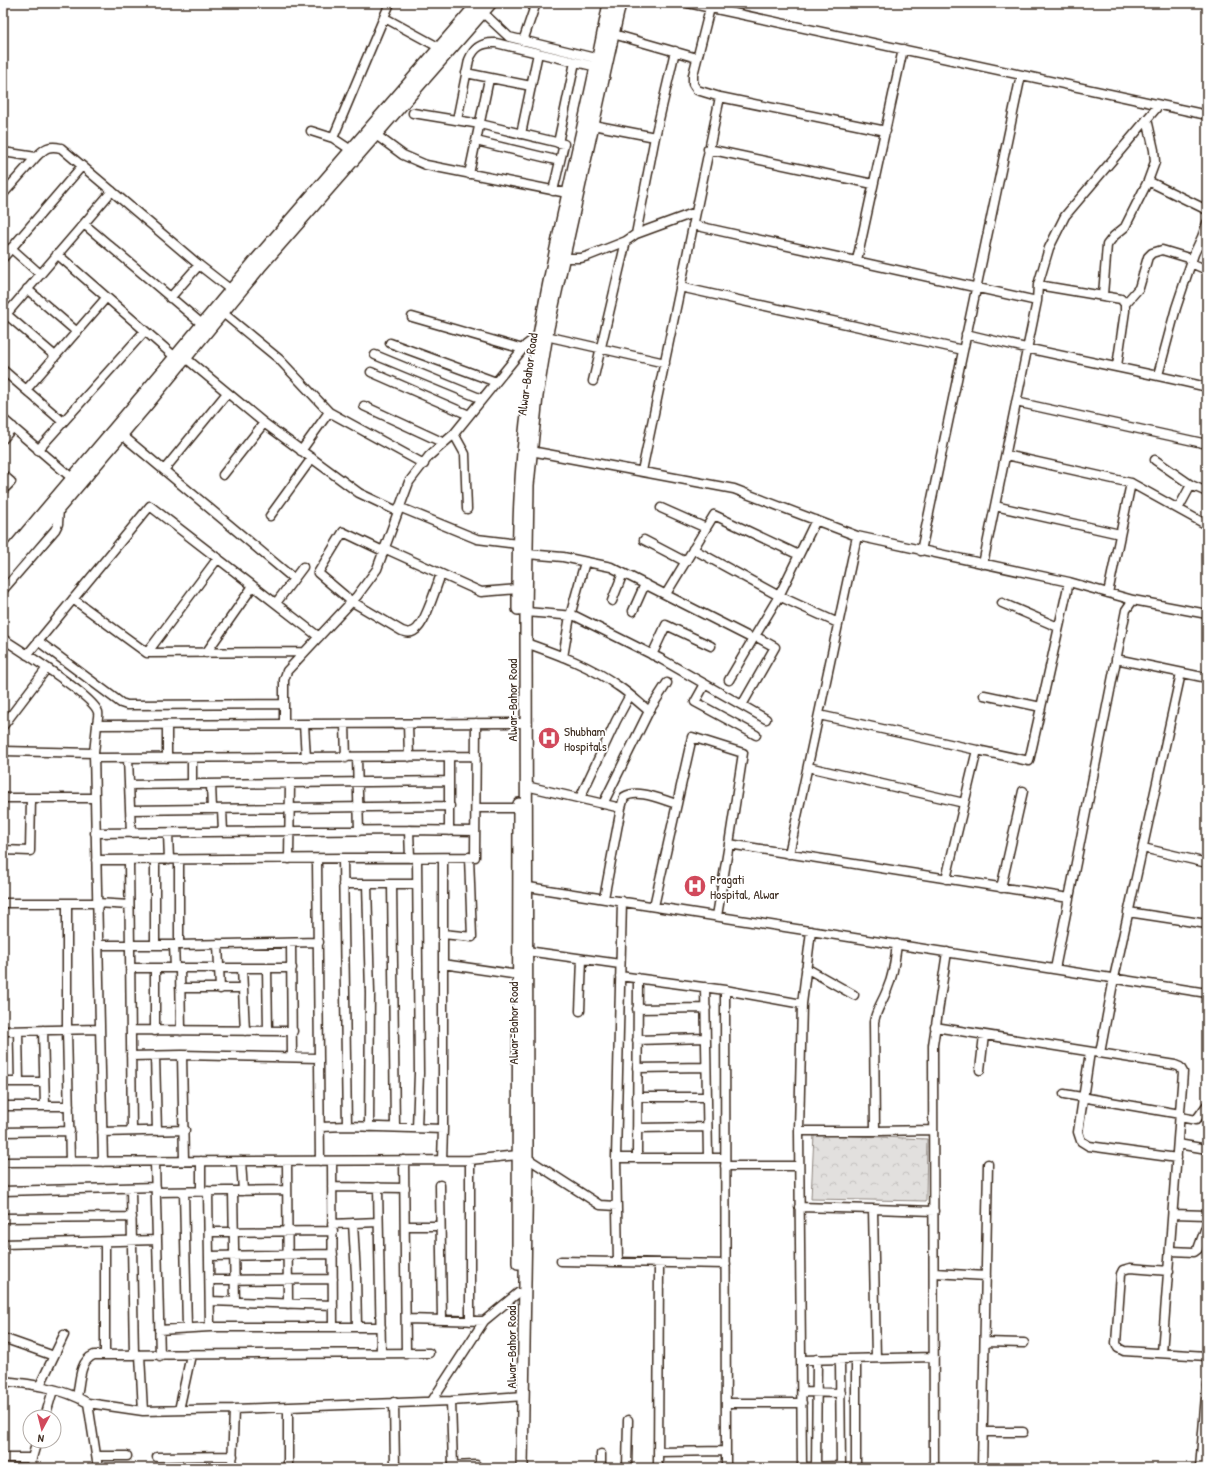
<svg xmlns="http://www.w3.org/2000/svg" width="1210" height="1471" font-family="'Patrick Hand',sans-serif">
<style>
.forest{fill:url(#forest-crowns);stroke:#8e857e}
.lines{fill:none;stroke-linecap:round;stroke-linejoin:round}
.minor-casing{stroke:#3b2a1e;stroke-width:11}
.major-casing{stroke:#3b2a1e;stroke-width:14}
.minor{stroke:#fff;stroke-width:8}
.major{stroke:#fff;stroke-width:11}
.labels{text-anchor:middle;stroke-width:3.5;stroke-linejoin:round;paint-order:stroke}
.street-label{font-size:13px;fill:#3b2a1e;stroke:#fff}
.poi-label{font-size:13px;fill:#3b2a1e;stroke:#fff;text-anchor:start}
</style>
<defs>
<pattern id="forest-crowns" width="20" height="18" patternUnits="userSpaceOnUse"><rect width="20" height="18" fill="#e2e0de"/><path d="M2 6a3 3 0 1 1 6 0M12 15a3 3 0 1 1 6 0" fill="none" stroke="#c3c0be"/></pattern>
</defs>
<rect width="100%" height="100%" fill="#fff"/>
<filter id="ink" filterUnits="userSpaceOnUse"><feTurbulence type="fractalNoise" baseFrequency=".025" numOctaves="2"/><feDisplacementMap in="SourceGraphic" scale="8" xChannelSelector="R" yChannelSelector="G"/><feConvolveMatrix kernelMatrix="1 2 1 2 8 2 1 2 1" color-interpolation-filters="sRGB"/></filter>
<g filter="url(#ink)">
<!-- forest -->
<path class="forest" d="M814,1134L927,1139L926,1201L811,1199Z"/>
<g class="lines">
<!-- minor casing -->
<g class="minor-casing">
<path id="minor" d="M688,3L1207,115
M710,8L693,75V84L697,90L720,97L886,131
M479,9L509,37L599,59
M385,18L440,48
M613,34L697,58
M523,41L536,3
M466,73L531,86
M413,113L480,124L564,144L553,191
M457,120L469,60C474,47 482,42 496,43L597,67
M593,125L655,137
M311,131L333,138L351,150
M372,132L403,155L426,165L572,194
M521,134L538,53
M333,138L390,3
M476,141L560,161
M558,143L575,62
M708,149L873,184
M3,152L36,157C45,148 49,145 61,148L199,265L231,290
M469,174L489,79
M1148,181L1207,210
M3,194L36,157
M84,224L202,324
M693,225L1037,301
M636,234L655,137L675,51
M1202,237L1207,223
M11,248L40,274
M57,254L175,357
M3,258L82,166
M563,258H581L588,256L626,241L636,234L696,212
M857,260L903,49
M1191,263L1207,270
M1038,285L1049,248L1065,216L1159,105
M680,287L963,350
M27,289L77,332
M1103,295L1107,245L1114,236L1125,227L1148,181L1155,162L1154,150L1147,119
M170,298L199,265
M1125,304L1139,288L1148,257L1152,253L1162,250L1192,259
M223,313L279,359L329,412L424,464
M6,314L55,356
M412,317L523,349
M3,318L112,191
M966,334C1046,354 1127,368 1207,387
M546,336L665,363
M390,343L496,382
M182,355L264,423L359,493L397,511
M375,355L482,399
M3,370L63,422
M371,372L469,415
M1158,375L1176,308L1194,254L1202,237L1207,234
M593,381L626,241
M26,390L106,298
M1016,402L1207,444
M364,406L444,443
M3,419L73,479
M454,434L465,454L467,509
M122,435L294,579
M3,439L13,427
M38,450L144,332
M301,451L329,412
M531,451L734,489L857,536L1069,582L1133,600
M1006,455L1131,483L1207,525
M1155,460L1191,485L1207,492
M164,470L227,393
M642,471L720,97
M3,475L11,482L3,490
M223,475L264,423
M995,506L1120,534
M399,507L477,539L518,544
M661,508L706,528
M1178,509L1191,485
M270,516L312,458
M644,540L686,562
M384,548L481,592L518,589
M693,549L779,596L838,623
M383,551L343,532L318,573L351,601L402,631C406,632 409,634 414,631C425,626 436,587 441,574
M921,551L1021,75
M527,554L563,557L611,567L753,639L729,680
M983,564L1037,301L1038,285L1121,299L1125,304V311L1117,366
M3,590L55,530L58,524L59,509
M1108,593L1131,483
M666,594L714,515L799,555
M73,599L147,653L304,652
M612,601L623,573
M276,603L303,567
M1002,603L1058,627
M633,611L645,584
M526,612L575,616L661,659L766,719
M3,639C20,650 93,696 98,712C99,716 97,721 97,725L526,723
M38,641L121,703L127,705L284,704
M526,643C557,654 591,666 618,686C629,693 639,703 649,711
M147,653L218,558
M206,653L253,586
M27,655L150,506L319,637
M652,655L666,625L711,646
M563,657L570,616L585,562
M1116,659L1207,678
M705,684L695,702L756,735
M984,695L1041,707
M742,705L775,647L755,636L779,596L816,520
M819,715L977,750
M284,724V680L287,671L357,596L377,569L409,482L429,456L454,434L526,345L538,336
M304,724L306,758
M345,724L346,758
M408,724L409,757
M97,725L94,753L103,1162
M3,726L47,668
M3,751L94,753
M357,757L359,831
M94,758L476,756
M128,758L131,833
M167,758V725
M192,758V784
M808,767L964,803
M211,784L212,809
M129,785L449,781
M526,786L621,808L624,797C638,788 662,800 677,804
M3,798H95
M580,798L616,721L630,695
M603,804L649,711L667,683
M476,808H519
M222,809L223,832
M130,810L450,806
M409,830L410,858
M449,831V756
M95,833L409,830L475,831
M168,833L169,860
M1143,848L1207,863
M3,850L30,851L31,798
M789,854L857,536
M417,858L419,1073L417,1128
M289,859L290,784
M317,859L320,1161
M343,859L347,1126
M96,860L475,857L476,723
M179,860V945
M129,861L132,1131
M946,879L977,750L1029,761L1069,582
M343,884H416
M367,884L370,993L369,1127
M392,884L395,1127
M522,886L1207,993
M1001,888L1023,791
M604,898L621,808
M3,903H97L129,905
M67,903V1030L70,1162
M654,906L692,737L743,753L729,844
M1128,912L1207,924
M717,916L729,844L1069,898
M443,934L472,937L469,857
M291,943L292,1057
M218,944L220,989
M897,944C895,959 894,974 888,987C884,1000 876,1009 874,1022L875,1131L933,1130
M98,945H179L319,942
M155,945V860
M527,951L620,964
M443,964L519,975
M130,968H175L174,945
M242,968L245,1031
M267,968L268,1030
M806,968L854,995
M1055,969L1126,610L1133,600L1207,614
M620,976L725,990L802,1004
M705,987L708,1157
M180,988H243
M725,990L726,1468
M637,1009L706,1008
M580,1011L582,959
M935,1027L1175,1065L1180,1067L1183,1072L1162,1353
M43,1030L45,1106
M131,1030L293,1031
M3,1031L100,1029
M18,1031L19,1082
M155,1031V969
M181,1031L180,968H292
M637,1040L706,1038
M1090,1052L1078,1132L1081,1141L1089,1146L1177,1158
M1100,1053L1114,978L1181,673
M182,1055L184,1161
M131,1056L182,1055L319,1058
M155,1056L157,1131
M637,1068L706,1067
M980,1070L984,1035
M3,1082H44
M1064,1094L1180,1114
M637,1097H707
M3,1106H69
M1180,1117L1196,1120L1207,1105
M320,1127L347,1126L443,1129
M637,1128L707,1127
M799,1131H875
M3,1132L70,1131
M102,1132L185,1130
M1178,1144L1207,1149
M637,1157L638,978
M616,1158H725
M404,1160L406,1354
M442,1160L443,1129V858
M470,1160V1321
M201,1161V1191
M241,1161L243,1191
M287,1161L288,1304
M332,1161L333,1327
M3,1162L470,1160L518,1155L527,1158L600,1205L617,1206
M155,1162L160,1356
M725,1166H799
M440,1185L442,1320
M332,1187L405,1188
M378,1187L381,1352
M131,1189L134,1355
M3,1191L156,1187
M208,1191L210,1327
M233,1191L235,1302
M156,1192L287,1190
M184,1192L187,1328
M799,1207L873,1209L876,1358
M873,1209L934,1211
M1173,1214L1207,1215
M3,1218L132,1217
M353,1223L356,1275L357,1327
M332,1224L378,1222
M405,1226H440
M209,1232L333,1231
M105,1242V1355
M3,1244L157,1240
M1171,1251L1194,1252L1198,1249L1207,1224
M209,1256L333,1254
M561,1261L726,1264
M618,1262L616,1158L622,901
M1169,1271L1130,1268L1123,1270L1121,1274L1116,1343L1118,1348L1124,1351L1207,1356
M934,1273L986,1276
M210,1280L333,1279
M210,1301L333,1305
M406,1319L484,1321
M159,1330L210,1327H381
M3,1338L54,1356
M985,1342L1024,1343
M140,1355L143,1411
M840,1359L841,1468
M802,1360L934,1357
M3,1381C32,1384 62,1388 88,1403L98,1468
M40,1385L64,1335
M803,1392L841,1393
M77,1397C80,1382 79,1361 94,1355L429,1353
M432,1401L484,1321L518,1293
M451,1401L453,1466L476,1465
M394,1402L395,1468
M88,1403L143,1411L234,1409
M726,1403H802
M179,1410L191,1355
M45,1417L53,1390
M983,1432H1023
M658,1452L726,1451
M97,1456H127
M157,1457L233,1456
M3,1458H32
M802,1467L841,1466
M31,1468L32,1458L37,1441
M232,1468L234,1409L451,1401L524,1396
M288,1468V1408
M601,1468V1454
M627,1468L628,1420
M658,1468L659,1263
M802,1468L799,1131L802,1004L811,931
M816,1468L817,1359
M856,1468V1359
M934,1468L933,1045L947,952
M982,1468L988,1164
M1200,1468L1207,1383"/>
</g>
<!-- major casing -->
<g class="major-casing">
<path id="major" d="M3,560L175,357L255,261L478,3
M3,574L146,406L260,267L491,3
M518,609C518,539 519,468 529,399C547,266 584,135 609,3
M518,1263L519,804
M522,1468L527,1158L526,612L528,485L537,396L548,328L620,3"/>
</g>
<!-- minor -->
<use href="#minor" class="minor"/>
<!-- major -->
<use href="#major" class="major"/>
</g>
</g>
<!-- icons -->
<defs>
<g id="hospital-disc" transform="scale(1.15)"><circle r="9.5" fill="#d1495b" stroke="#fff"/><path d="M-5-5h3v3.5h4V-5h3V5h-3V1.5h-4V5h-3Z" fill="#fff"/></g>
</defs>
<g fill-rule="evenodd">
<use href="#hospital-disc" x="549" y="738"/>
<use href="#hospital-disc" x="695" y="886"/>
</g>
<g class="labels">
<!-- street labels -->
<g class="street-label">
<text transform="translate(527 374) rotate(-82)" y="5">Alwar-Bahor Road</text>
<text transform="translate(512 700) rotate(-90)" y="5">Alwar-Bahor Road</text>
<text transform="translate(513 1023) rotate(-90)" y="5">Alwar-Bahor Road</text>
<text transform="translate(511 1347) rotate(-90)" y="5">Alwar-Bahor Road</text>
</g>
<!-- poi labels -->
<g class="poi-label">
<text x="564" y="736">Shubham<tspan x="564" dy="15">Hospitals</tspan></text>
<text x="710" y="884">Pragati<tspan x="710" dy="15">Hospital, Alwar</tspan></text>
</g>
</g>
<!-- margin -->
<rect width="1210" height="1471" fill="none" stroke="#fff" stroke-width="16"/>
<rect x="8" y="8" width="1194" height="1455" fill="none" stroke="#3b2a1e" stroke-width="1.5" filter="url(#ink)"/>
<!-- north arrow -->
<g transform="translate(42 1429) rotate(187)"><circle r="19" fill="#ffffff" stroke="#b1aaa5"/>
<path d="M0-3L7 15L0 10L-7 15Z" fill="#d1495b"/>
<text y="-6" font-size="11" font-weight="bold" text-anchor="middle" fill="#3b2a1e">N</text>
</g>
</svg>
